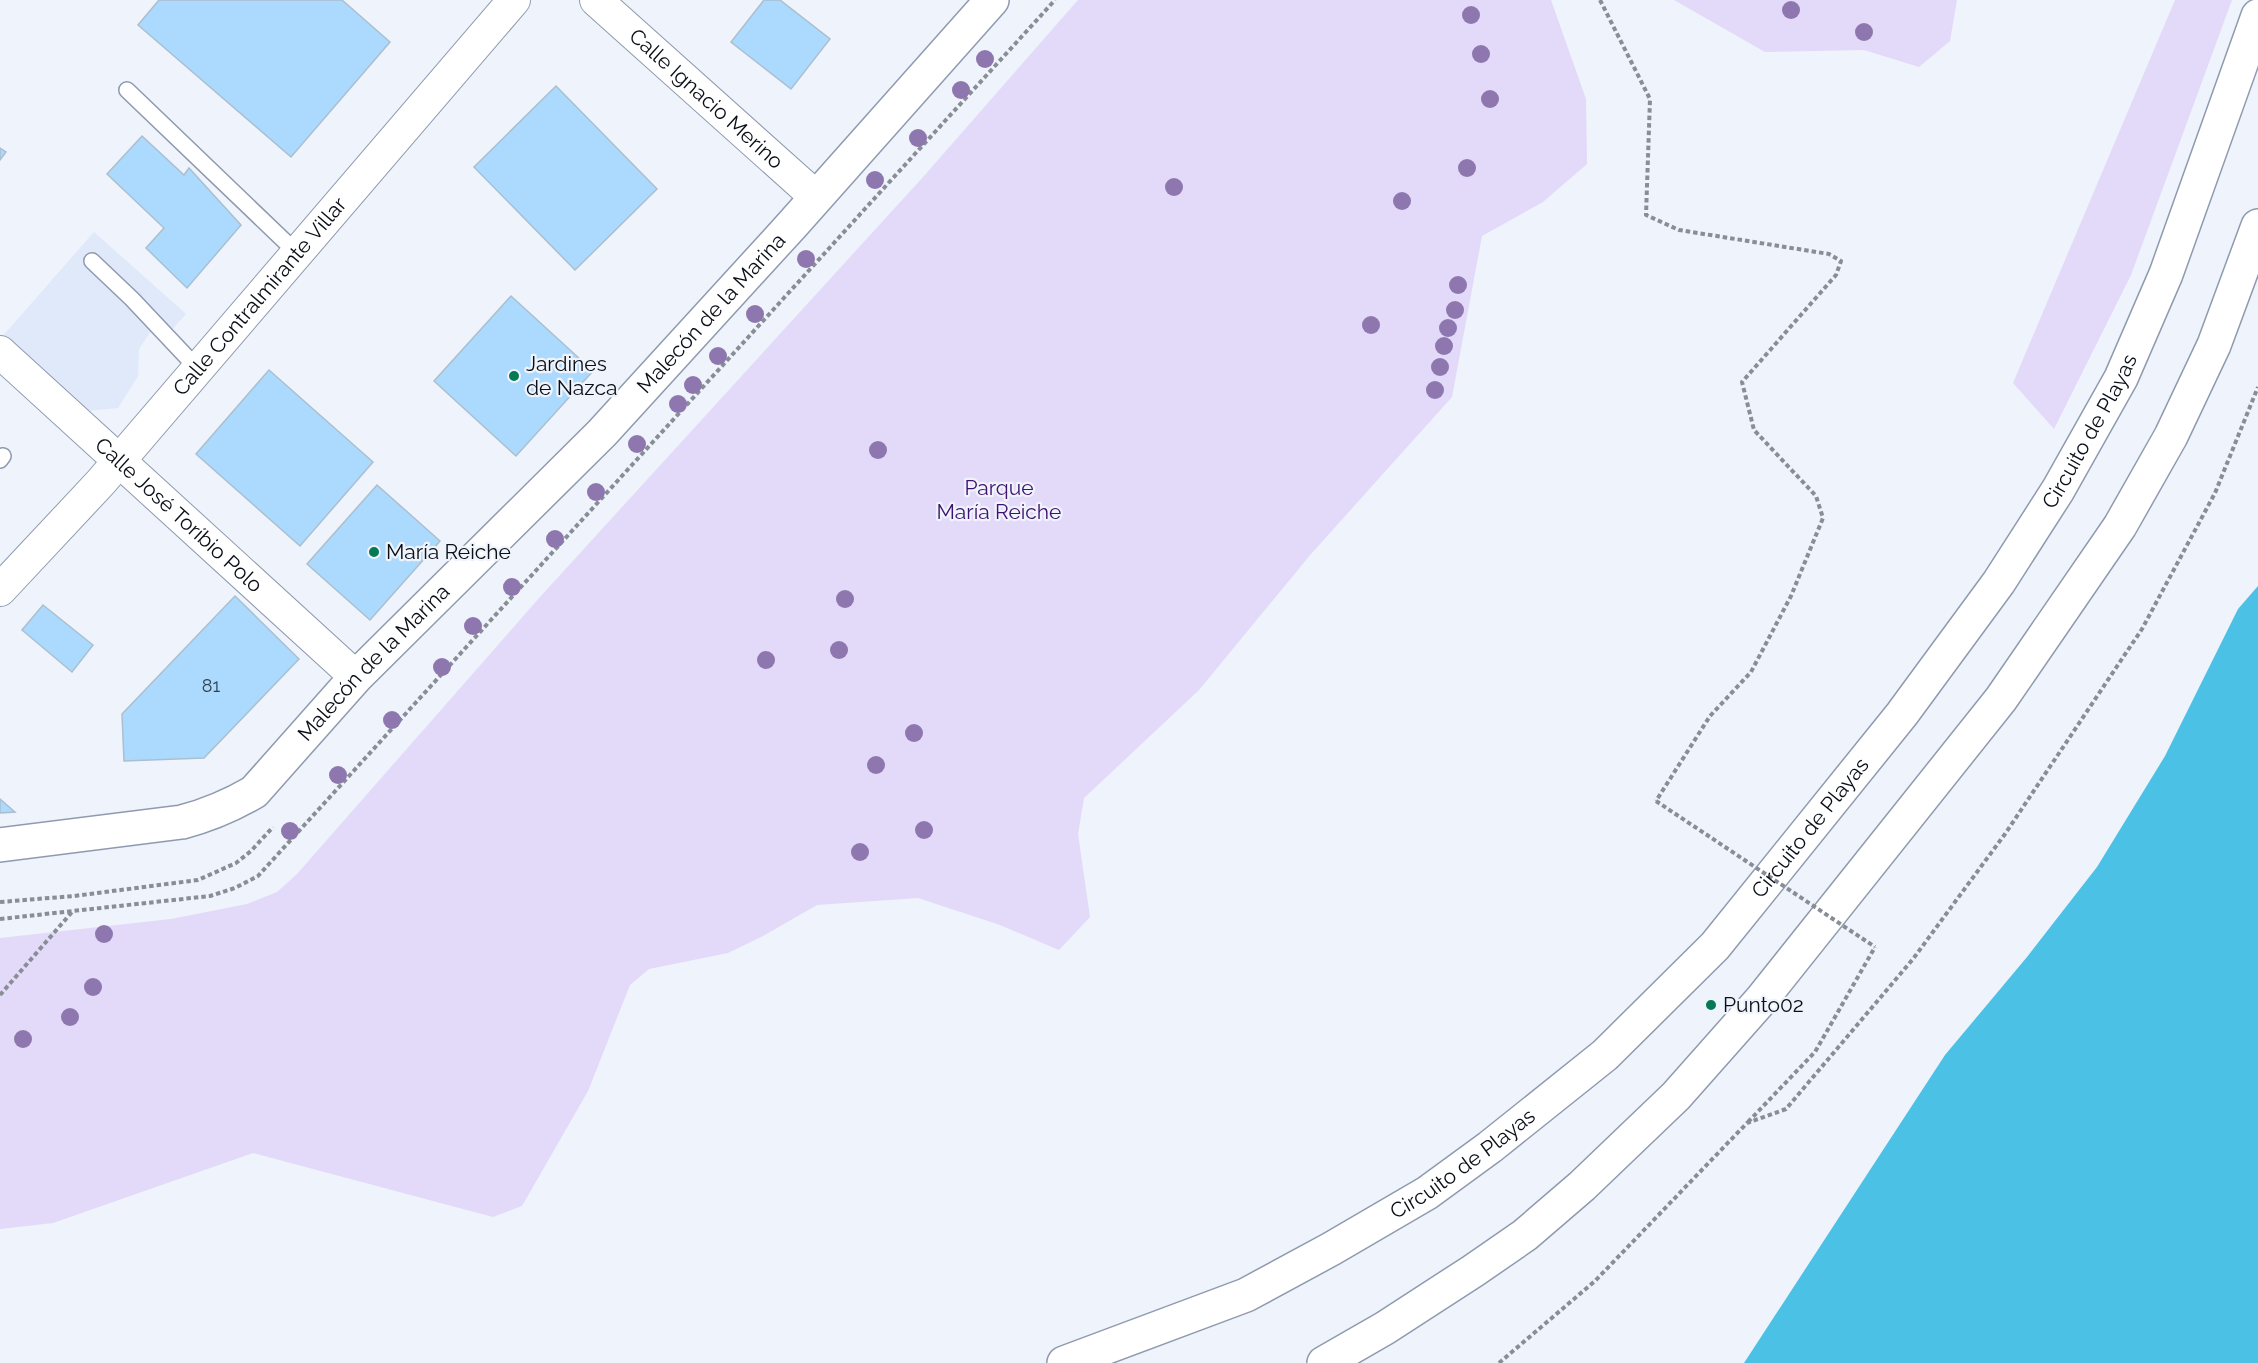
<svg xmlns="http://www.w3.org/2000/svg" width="2258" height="1363" font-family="Raleway,sans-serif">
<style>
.built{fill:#dfe9fa}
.green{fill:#e3d9f9}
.water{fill:#4bc1e6}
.building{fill:#abdafe;stroke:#aabfcf;stroke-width:1.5}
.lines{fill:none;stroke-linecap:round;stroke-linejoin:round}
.service-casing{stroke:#8f9aaf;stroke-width:18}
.minor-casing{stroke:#8f9aaf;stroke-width:34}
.tertiary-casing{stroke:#8f9aaf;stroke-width:36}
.trunk-casing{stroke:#8f9aaf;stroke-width:36}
.path{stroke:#898e96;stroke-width:4;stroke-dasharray:4.5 3;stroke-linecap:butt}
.service{stroke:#fff;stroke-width:15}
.minor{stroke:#fff;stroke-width:32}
.tertiary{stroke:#fff;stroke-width:33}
.trunk{stroke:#fff;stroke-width:33}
.path-bridge{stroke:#898e96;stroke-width:4;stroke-dasharray:4.5 3;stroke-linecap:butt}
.tree{fill:#8e77ae}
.poi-dot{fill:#057955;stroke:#eef3fc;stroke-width:2}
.labels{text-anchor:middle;stroke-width:4.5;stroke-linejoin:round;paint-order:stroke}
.number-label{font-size:18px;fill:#324250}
.street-label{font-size:21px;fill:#0a0f16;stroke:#eef3fc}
.poi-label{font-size:21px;fill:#0a0f16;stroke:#eef3fc;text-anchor:start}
.park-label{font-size:21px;fill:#40126f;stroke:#eef3fc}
</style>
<rect width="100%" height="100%" fill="#eef3fc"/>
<!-- built -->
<path class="built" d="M94,232L186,314L168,334L151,331L139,349L138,376L118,408L86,411L2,337Z"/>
<!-- green -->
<path class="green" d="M1078,0H1551L1586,99L1587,164L1543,202L1482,236L1452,397L1311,554L1199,690L1084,798L1078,834L1090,917L1059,950L1000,925L918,898L817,905L763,936L728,953L649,969L630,985L588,1091L522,1206L493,1217L253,1153L53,1223L0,1229V938L171,919L247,904L277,892L297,874L540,597L924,176Z
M1674,0H1957L1950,41L1919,67L1864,50L1765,52Z
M2175,0H2232L2131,275L2054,429L2013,383Z"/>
<!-- water -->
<path class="water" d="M2258,586V1363H1744L1945,1055L2027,957L2097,867L2165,756L2238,609Z"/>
<!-- building -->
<path class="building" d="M159,0H342L390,42L291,157L138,25Z
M764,0H780L830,39L791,89L731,42Z
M556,86L657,189L575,270L474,167Z
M142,136L184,175L189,168L241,225L187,288L146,248L164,228L107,174Z
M0,148L6,152L0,160Z
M511,296L593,371L516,456L434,381Z
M269,370L373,462L300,546L196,454Z
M377,485L440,541L370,620L307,564Z
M235,596L299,659L204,758L124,761L122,714Z
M43,605L93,645L72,672L22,630Z
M0,799L15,812L0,813Z"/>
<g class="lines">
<!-- service casing -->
<g class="service-casing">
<path id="service" d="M127,90L297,253
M92,261L132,299L198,369
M0,460L3,456"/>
</g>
<!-- minor casing -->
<g class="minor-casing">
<g id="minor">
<path id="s1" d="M596,0L816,197"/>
<path id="s2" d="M0,352L356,677"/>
<path id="s3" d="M0,590L101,482L514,0"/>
</g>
</g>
<!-- tertiary casing -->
<g class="tertiary-casing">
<g id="tertiary">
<path id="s4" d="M0,845L182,822C209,815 230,806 254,792L356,677L602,433L792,225L992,0"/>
</g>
</g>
<!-- trunk casing -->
<g class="trunk-casing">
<g id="trunk">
<path id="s5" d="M1064,1363L1246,1295L1331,1249L1427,1193L1490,1147L1605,1055L1715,946L1902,714L1999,582L2058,490L2121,378L2166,274L2258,16"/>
<path d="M1324,1363L1385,1328L1473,1271L1525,1235L1582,1186L1676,1096L1761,1000L2001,699L2120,526L2171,436L2214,345L2258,226"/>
</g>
</g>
<!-- path -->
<path class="path" d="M1600,0L1650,99L1646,215L1679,230L1829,254L1841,261L1836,275L1742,382L1754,430L1816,496L1823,518L1791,596L1751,672L1710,716L1656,801
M0,902L74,896L198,880L236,863L251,851L273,827
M0,919L210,896L235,888L258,876L1055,0
M0,995L72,912
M1748,1122L1815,1052L1875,947
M1499,1363L1595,1281L1747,1123L1786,1109L1913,959L2005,834L2142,629L2215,493L2258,387"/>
<!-- service -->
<use href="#service" class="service"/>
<!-- minor -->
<use href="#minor" class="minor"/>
<!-- tertiary -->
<use href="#tertiary" class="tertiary"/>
<!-- trunk -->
<use href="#trunk" class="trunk"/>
<!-- path-bridge -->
<path class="path-bridge" d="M1656,801L1875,947"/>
</g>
<!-- trees -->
<g class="tree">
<circle cx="1791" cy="10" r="9"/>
<circle cx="1471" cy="15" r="9"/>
<circle cx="1864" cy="32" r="9"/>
<circle cx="1481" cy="54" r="9"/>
<circle cx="985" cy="59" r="9"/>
<circle cx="961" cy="90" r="9"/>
<circle cx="1490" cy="99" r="9"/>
<circle cx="918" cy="138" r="9"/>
<circle cx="1467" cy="168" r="9"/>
<circle cx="875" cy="180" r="9"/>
<circle cx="1174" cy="187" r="9"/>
<circle cx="1402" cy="201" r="9"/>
<circle cx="806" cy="259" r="9"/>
<circle cx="1458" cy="285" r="9"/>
<circle cx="1455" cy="310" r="9"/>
<circle cx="755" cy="314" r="9"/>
<circle cx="1371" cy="325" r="9"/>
<circle cx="1448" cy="328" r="9"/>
<circle cx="1444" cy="346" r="9"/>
<circle cx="718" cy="356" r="9"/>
<circle cx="1440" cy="367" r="9"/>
<circle cx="693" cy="385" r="9"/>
<circle cx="1435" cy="390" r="9"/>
<circle cx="678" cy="404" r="9"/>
<circle cx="637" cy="444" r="9"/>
<circle cx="878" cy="450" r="9"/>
<circle cx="596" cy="492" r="9"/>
<circle cx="555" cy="539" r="9"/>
<circle cx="512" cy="587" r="9"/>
<circle cx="845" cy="599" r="9"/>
<circle cx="473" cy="626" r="9"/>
<circle cx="839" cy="650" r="9"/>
<circle cx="766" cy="660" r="9"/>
<circle cx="442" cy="667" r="9"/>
<circle cx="392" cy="720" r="9"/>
<circle cx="914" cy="733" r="9"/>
<circle cx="876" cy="765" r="9"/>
<circle cx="338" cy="775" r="9"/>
<circle cx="924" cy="830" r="9"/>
<circle cx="290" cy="831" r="9"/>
<circle cx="860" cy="852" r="9"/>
<circle cx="104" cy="934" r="9"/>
<circle cx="93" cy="987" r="9"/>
<circle cx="70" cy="1017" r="9"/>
<circle cx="23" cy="1039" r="9"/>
</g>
<!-- markers -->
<g class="poi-dot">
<circle cx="514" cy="376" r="6"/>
<circle cx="374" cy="552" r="6"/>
<circle cx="1711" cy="1005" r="6"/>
</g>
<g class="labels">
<!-- number labels -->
<g class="number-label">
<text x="211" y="692">81</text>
</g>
<!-- street labels -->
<g class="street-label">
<text dy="7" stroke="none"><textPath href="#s1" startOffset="148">Calle Ignacio Merino</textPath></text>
<text dy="7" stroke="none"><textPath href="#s3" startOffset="392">Calle Contralmirante Villar</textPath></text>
<text dy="7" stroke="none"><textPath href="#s4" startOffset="924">Malecón de la Marina</textPath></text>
<text dy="7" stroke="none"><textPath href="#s5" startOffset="1420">Circuito de Playas</textPath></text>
<text dy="7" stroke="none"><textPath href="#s2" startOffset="242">Calle José Toríbio Polo</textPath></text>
<text dy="7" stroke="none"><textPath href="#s4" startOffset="438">Malecón de la Marina</textPath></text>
<text dy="7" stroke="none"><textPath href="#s5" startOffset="934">Circuito de Playas</textPath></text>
<text dy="7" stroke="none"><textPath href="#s5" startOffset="448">Circuito de Playas</textPath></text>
</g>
<!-- poi labels -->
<g class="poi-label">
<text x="526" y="371">Jardines<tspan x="526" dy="24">de Nazca</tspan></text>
<text x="386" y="559">María Reiche</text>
<text x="1723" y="1012">Punto02</text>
</g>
<!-- park labels -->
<g class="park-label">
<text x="999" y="495">Parque<tspan x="999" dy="24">María Reiche</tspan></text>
</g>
</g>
</svg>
